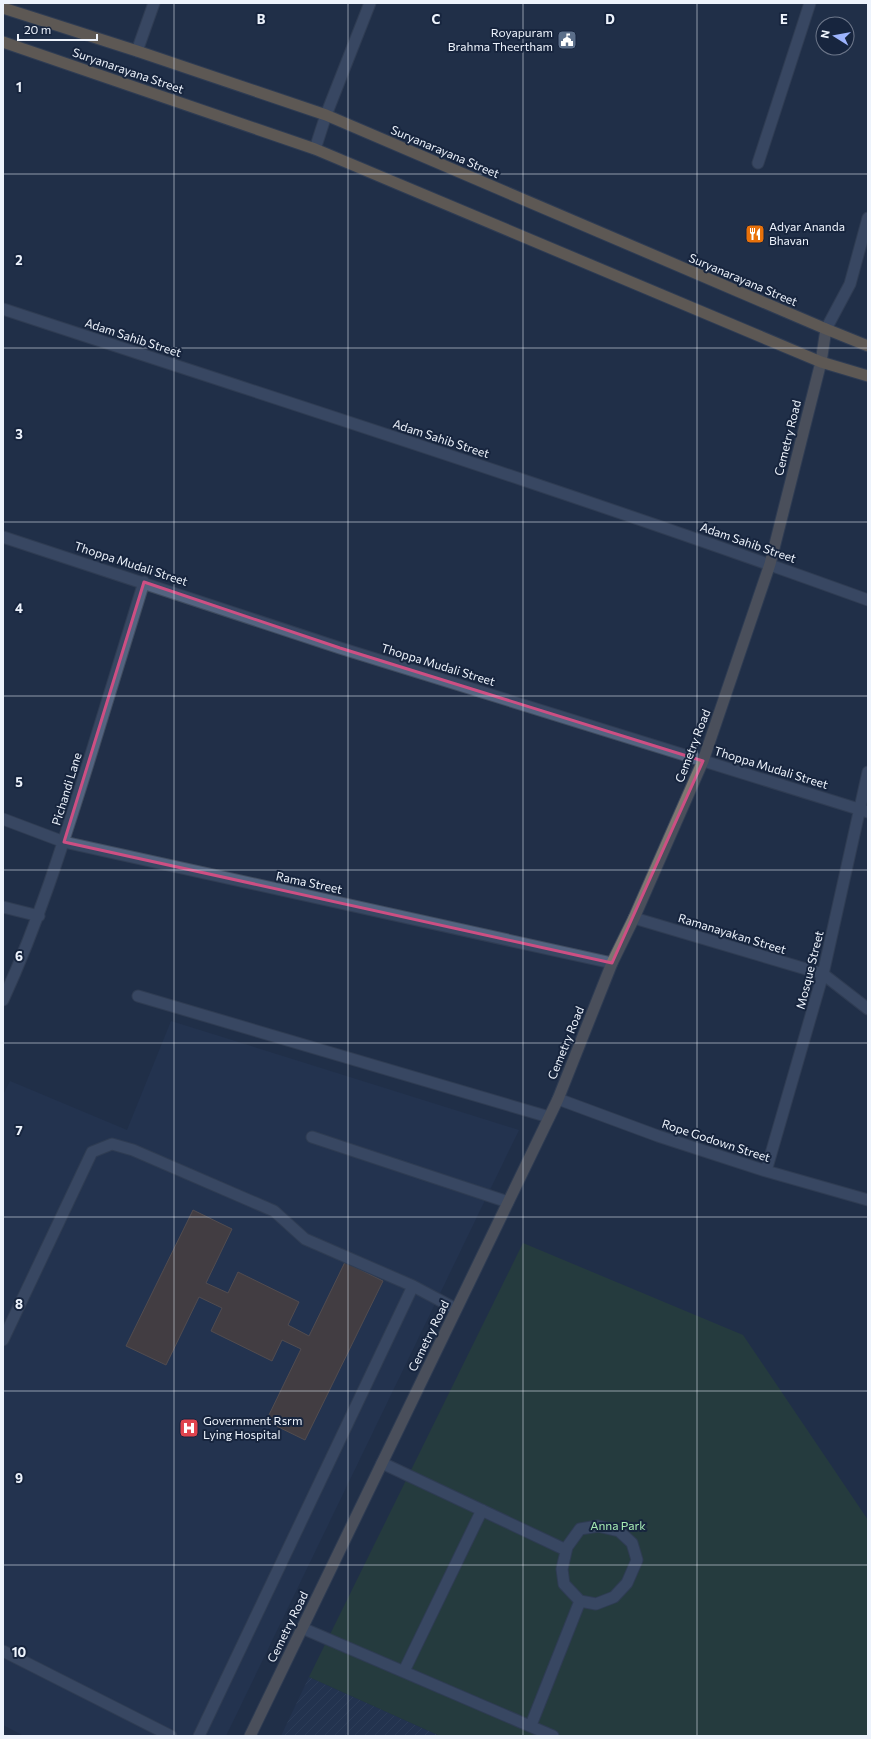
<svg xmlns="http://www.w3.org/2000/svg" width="871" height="1739" font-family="Commissioner,sans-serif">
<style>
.industrial{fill:url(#industrial-furrows)}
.built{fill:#263857}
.park{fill:#2a4a31}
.building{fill:#6b4f3a;stroke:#8c6e58}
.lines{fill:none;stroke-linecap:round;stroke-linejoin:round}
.service-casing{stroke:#404c5f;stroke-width:13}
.minor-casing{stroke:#404c5f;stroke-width:13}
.secondary-casing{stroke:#404c5f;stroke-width:13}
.primary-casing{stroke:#404c5f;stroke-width:13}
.service{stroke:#546480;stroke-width:11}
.minor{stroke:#546480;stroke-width:11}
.secondary{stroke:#7d7771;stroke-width:11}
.primary{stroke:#a68962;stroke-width:11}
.marked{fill:none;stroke:#cd4f83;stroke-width:3;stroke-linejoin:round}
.grid{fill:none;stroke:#edf3fc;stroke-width:1;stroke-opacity:0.55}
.labels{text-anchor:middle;stroke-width:4;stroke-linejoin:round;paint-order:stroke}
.poi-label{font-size:12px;fill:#edf3fc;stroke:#17253e;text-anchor:start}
.street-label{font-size:12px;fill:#edf3fc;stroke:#17253e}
.park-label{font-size:12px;fill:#a7ecb4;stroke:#17253e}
.grid-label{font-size:13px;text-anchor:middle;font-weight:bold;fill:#edf3fc;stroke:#17253e;stroke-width:4;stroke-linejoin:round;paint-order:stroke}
</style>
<defs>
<pattern id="industrial-furrows" width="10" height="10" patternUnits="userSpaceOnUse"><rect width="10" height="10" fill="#263857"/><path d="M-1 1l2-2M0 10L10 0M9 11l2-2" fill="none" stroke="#3b4c68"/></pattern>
</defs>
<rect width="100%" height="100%" fill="#212f48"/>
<!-- industrial -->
<path class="industrial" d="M309,1677L440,1736H281Z"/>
<!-- built -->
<path class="built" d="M171,1021L519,1130L226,1736H24L3,1725V1095L10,1081L127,1130Z"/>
<!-- park -->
<path class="park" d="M523,1243L743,1335L868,1520V1736H440L309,1677Z"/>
<!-- building -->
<path class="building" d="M193,1210L232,1229L206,1283L228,1293L238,1272L299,1302L288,1325L309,1336L345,1262L383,1281L305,1440L266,1421L301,1349L282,1340L272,1361L211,1331L222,1308L199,1297L166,1365L126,1346Z"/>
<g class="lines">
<!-- service casing -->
<g class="service-casing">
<path id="service" d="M312,1137L508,1202
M3,1340L92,1152L112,1144L133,1150L274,1211L305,1239L413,1286
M382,1463L566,1550
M598,1526L619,1531L632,1543L637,1560L627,1583L614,1597L596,1604L580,1601L564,1584L562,1569L567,1547L580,1529Z
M302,1628L553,1736
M3,1651L171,1736
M404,1671L482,1510
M531,1725L580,1601
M199,1736L413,1286L456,1309"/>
</g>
<!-- minor casing -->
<g class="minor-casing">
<path id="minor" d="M137,51L154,3
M315,149L326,115L370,3
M758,163L810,3
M3,309C292,404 582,496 868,600
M826,329L850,284L868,218
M3,537L340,648L868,812
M3,819L64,842L612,963
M3,907L39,916
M634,918L823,974L868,1009
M138,996L549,1117
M3,1000C38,924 63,844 88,764C107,704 125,643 144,582
M558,1099L658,1136L766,1171L868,1200
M766,1171L823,974L868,772"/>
</g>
<!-- secondary casing -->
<g class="secondary-casing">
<path id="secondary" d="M250,1736L558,1099L612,963L634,918L703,761L770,564L821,362L826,329"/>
</g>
<!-- primary casing -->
<g class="primary-casing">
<path id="primary" d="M3,8L137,51L326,115L826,329L868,346
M3,42L315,149L821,362L868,376"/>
</g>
<!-- service -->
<use href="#service" class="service"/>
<!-- minor -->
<use href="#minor" class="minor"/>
<!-- secondary -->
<use href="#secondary" class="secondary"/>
<!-- primary -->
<use href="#primary" class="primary"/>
</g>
<!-- marked area -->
<path d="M0 0H871V1739H0ZM144,582L340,648L703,761L612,963L64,842Z" fill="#212f48" fill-opacity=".55" fill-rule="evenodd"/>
<path class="marked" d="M144,582L340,648L703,761L612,963L64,842Z"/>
<!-- grid -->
<path class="grid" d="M174,3V1736M348,3V1736M523,3V1736M697,3V1736M3,174H868M3,348H868M3,522H868M3,696H868M3,870H868M3,1043H868M3,1217H868M3,1391H868M3,1565H868"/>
<!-- icons -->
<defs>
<g id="civic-square" transform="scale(1)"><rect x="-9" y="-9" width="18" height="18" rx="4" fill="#5c6f8a" stroke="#17253e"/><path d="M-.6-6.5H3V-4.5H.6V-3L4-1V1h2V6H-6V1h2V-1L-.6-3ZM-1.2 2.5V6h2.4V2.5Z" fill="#fff"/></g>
<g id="restaurant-square" transform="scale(1)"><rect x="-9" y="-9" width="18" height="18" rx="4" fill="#e8710a" stroke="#17253e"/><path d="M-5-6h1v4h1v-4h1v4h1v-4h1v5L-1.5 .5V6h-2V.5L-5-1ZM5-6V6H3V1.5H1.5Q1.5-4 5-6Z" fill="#fff"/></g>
<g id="hospital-square" transform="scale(1)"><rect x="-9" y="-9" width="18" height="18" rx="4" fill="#e0444e" stroke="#17253e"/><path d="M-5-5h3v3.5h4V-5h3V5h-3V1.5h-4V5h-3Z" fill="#fff"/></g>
</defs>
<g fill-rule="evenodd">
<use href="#civic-square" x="567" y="40"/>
<use href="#restaurant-square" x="755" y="234"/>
<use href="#hospital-square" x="189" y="1428"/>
</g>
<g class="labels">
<!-- poi labels -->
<g class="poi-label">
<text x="553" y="37" text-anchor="end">Royapuram<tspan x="553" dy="14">Brahma Theertham</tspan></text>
<text x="769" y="231">Adyar Ananda<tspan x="769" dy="14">Bhavan</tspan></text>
<text x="203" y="1425">Government Rsrm<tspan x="203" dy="14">Lying Hospital</tspan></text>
</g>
<!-- street labels -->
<g class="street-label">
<text transform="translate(128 71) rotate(19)" y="4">Suryanarayana Street</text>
<text transform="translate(445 152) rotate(23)" y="4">Suryanarayana Street</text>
<text transform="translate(743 280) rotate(23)" y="4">Suryanarayana Street</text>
<text transform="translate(133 338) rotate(18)" y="4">Adam Sahib Street</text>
<text transform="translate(788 438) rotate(-76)" y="4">Cemetry Road</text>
<text transform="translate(441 439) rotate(18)" y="4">Adam Sahib Street</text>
<text transform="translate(748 543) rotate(19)" y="4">Adam Sahib Street</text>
<text transform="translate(131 564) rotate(18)" y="4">Thoppa Mudali Street</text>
<text transform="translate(438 665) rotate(17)" y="4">Thoppa Mudali Street</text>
<text transform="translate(693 746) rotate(-69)" y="4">Cemetry Road</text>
<text transform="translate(771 768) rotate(17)" y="4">Thoppa Mudali Street</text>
<text transform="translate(67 789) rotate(-73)" y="4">Pichandi Lane</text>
<text transform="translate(309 883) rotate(12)" y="4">Rama Street</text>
<text transform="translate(732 934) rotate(17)" y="4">Ramanayakan Street</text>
<text transform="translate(810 970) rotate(-76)" y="4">Mosque Street</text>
<text transform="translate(566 1043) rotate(-68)" y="4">Cemetry Road</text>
<text transform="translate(716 1141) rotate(18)" y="4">Rope Godown Street</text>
<text transform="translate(429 1336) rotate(-64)" y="4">Cemetry Road</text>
<text transform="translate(288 1627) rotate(-64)" y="4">Cemetry Road</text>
</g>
<!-- park labels -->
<g class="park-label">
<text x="618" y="1530">Anna Park</text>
</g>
</g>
<g class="grid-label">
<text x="261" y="24">B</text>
<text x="436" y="24">C</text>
<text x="610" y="24">D</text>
<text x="784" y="24">E</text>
<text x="19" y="92">1</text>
<text x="19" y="265">2</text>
<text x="19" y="439">3</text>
<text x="19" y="613">4</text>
<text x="19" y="787">5</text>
<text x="19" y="961">6</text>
<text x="19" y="1135">7</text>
<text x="19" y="1309">8</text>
<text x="19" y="1483">9</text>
<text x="19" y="1657">10</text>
</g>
<!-- border -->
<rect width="871" height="1739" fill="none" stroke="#edf3fc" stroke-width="8"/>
<!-- north arrow -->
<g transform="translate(835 36) rotate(281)"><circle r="19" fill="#17253e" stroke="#6d778a"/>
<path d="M0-3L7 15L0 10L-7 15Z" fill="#9db4fd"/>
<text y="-6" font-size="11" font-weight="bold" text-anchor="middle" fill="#edf3fc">N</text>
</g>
<!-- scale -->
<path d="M18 34v6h79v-6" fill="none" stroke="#edf3fc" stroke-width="2"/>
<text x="24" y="34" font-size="12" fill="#edf3fc" stroke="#17253e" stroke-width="3" paint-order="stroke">20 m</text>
</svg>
